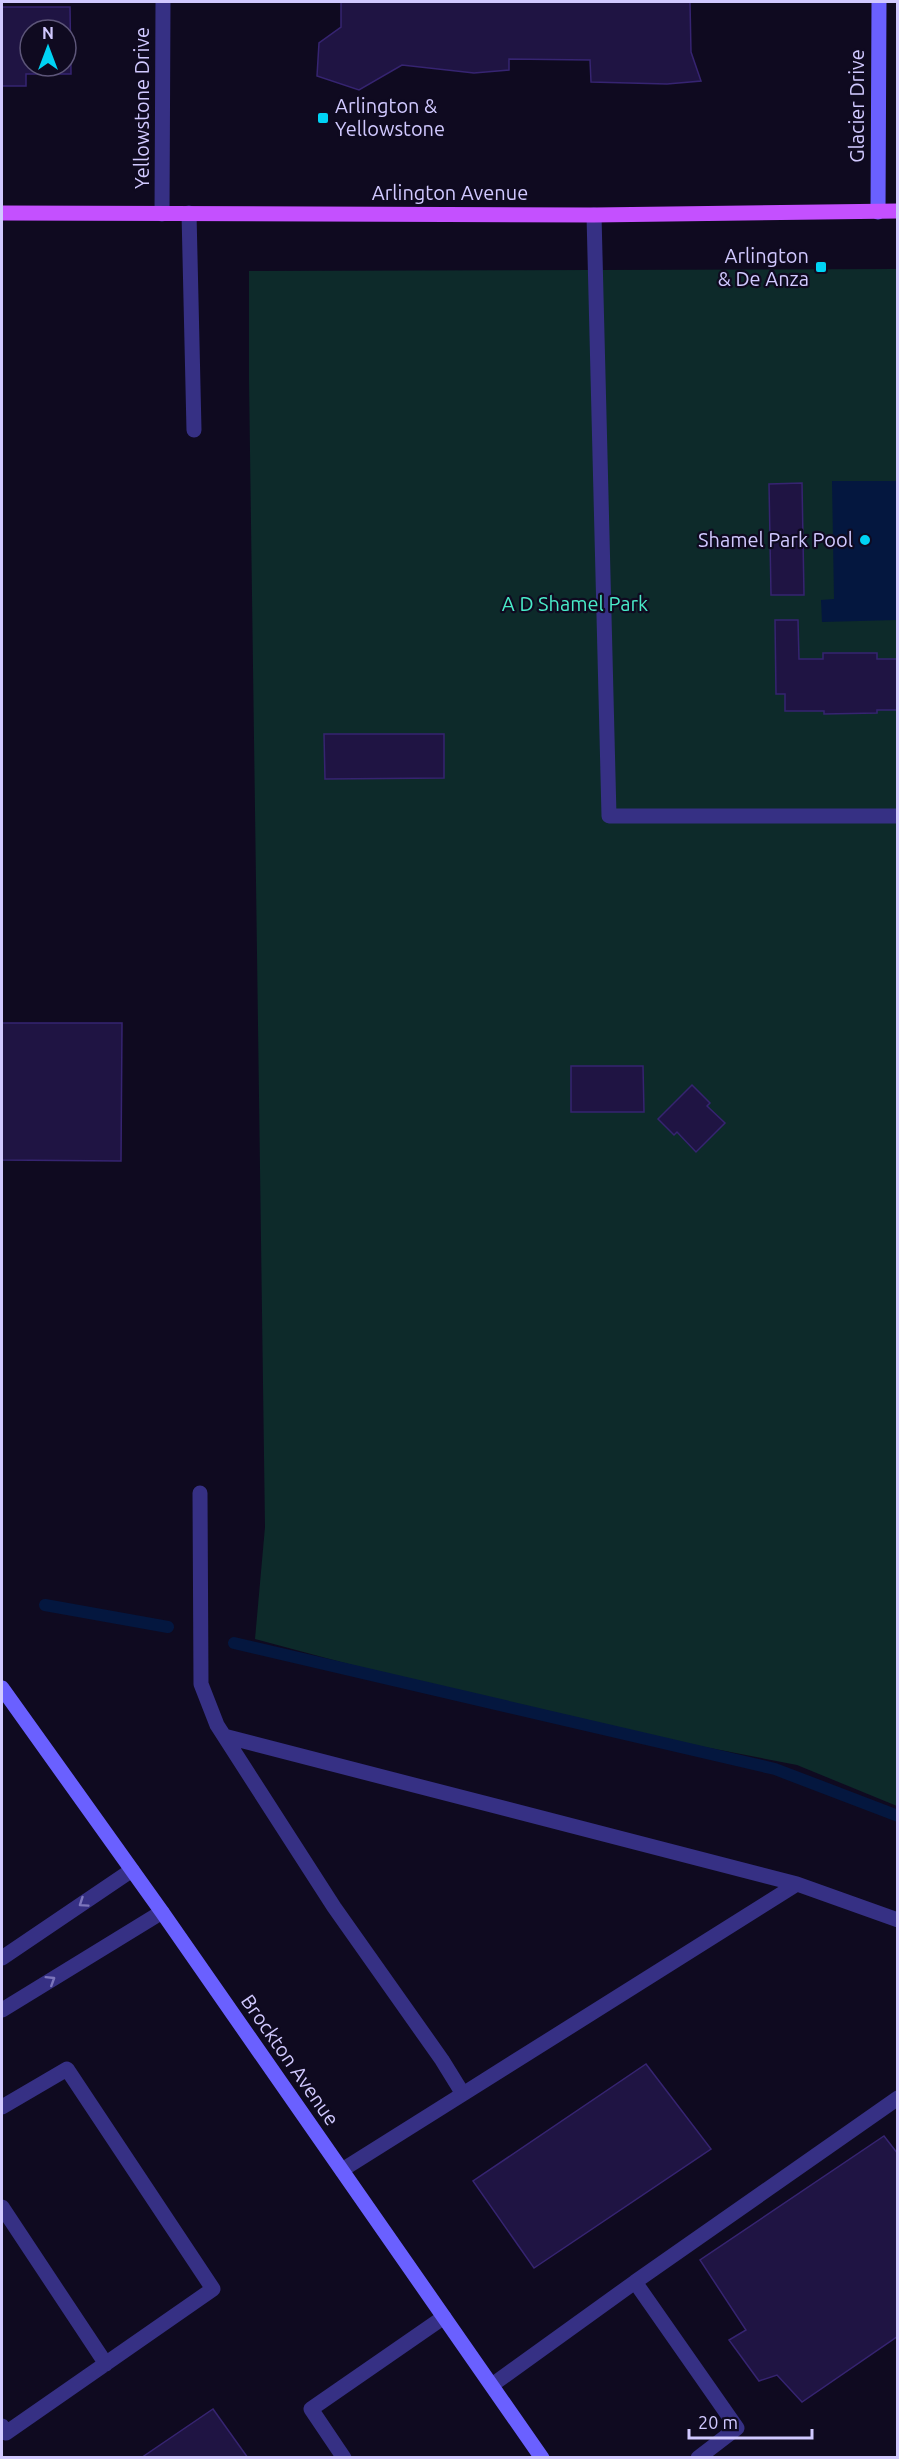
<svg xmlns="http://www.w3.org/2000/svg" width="899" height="2459" font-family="Ubuntu,sans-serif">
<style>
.green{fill:#0d2a2a}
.water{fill:#04173f}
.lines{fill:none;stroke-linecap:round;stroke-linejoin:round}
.stream{stroke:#04173f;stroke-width:12}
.building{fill:#1f1443;stroke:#362471;stroke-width:1.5;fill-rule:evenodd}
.lane{stroke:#363084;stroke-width:15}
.street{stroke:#363084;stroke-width:15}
.secondary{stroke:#6a60ff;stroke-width:15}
.primary{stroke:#c450ff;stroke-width:15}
.oneway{stroke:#7c75bb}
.poi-dot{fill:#00d3f4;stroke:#0f0a20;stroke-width:2}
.labels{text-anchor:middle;stroke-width:4.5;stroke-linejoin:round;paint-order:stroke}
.poi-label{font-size:20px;fill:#d1c9ff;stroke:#0f0a20;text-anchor:end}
.street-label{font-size:20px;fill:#d1c9ff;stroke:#0f0a20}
.park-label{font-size:20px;fill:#49ebc8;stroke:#0f0a20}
</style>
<rect width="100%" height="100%" fill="#0f0a20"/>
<!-- green -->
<path class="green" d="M897,269V1806L797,1765L535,1714L255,1639L265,1527L249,380V271Z"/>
<!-- water -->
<path class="water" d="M832,481H897V620L822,622L821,600L834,599Z"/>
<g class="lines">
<!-- stream -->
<path class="stream" d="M45,1605L168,1627
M234,1643L775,1769L898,1816"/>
</g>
<!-- building -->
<path class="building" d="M341,2H690L691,52L701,81L667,84L591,82L590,60L509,59V70L474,73L402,65L359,90L317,76L319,43L341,27Z
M2,7H70L71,74H26V86H2ZM30,30H66V66H30Z
M802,483L804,595H771L769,484Z
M775,620H798L799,659H823V653H877V659H898V710H877V713L824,714V711H785V694H776Z
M324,734H444V778L325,779Z
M2,1023H122L121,1161L2,1160Z
M571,1066H643L644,1112H571Z
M692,1085L710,1103L707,1106L725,1123L696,1152L677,1132L674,1135L658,1119Z
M646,2064L711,2149L534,2268L473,2181Z
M884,2136L898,2154V2336L802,2402L777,2375L759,2381L729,2340L746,2330L700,2260Z
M213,2409L248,2458H141Z"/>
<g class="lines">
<!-- lane -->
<path class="lane" d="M189,213L194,430
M594,215L609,816H898
M200,1493L201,1684L217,1725L334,1907L442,2060L463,2094L342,2170
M224,1736L797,1884
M2,1958L132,1870
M2,2010L162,1912
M463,2094L797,1884L898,1920
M2,2107L67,2069L213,2289L6,2433L2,2426
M2,2207L106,2364
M635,2282L898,2098
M492,2385L635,2282L737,2428L698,2458
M344,2458L311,2409L444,2317"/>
<!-- street -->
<path class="street" d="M162,214L163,2"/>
<!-- secondary -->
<path class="secondary" d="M878,212L879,2
M2,1688L162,1912L542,2458"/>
<!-- primary -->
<path class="primary" d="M2,213L594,215L898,211"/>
</g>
<!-- one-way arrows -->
<defs><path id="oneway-chevron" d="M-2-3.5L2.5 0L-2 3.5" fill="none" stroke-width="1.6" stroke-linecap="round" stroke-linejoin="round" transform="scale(1.5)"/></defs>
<g class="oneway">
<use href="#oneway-chevron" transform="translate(83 1903) rotate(146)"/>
<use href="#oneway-chevron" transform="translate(51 1980) rotate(-32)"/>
</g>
<!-- markers -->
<g class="poi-dot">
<rect x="317" y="112" width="12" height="12" rx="3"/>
<rect x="815" y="261" width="12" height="12" rx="3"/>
<circle cx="865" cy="540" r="6"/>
</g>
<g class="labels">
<!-- poi labels -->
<g class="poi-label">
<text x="335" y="113" text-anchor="start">Arlington &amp;<tspan x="335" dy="23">Yellowstone</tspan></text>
<text x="809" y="263">Arlington<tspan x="809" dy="23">&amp; De Anza</tspan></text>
<text x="853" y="547">Shamel Park Pool</text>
</g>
<!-- street labels -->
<g class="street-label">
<text transform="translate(857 106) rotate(-90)" y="7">Glacier Drive</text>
<text transform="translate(142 108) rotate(-90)" y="7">Yellowstone Drive</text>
<text x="450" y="200">Arlington Avenue</text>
<text transform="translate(290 2060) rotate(55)" y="7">Brockton Avenue</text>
</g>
<!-- park labels -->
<g class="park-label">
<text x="575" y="611">A D Shamel Park</text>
</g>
</g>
<!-- border -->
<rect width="899" height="2459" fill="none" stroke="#d1c9ff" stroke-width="6"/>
<!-- north arrow -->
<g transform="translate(48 48)"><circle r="28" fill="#0f0a20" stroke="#5d5679" stroke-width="1.5"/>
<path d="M0-4.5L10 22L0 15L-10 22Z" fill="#00d3f4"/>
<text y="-9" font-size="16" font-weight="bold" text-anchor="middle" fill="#d1c9ff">N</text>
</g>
<!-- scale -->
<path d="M689 2429v9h123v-9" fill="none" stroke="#d1c9ff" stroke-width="3"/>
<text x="698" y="2429" font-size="18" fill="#d1c9ff" stroke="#0f0a20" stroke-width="4.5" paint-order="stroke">20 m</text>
</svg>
